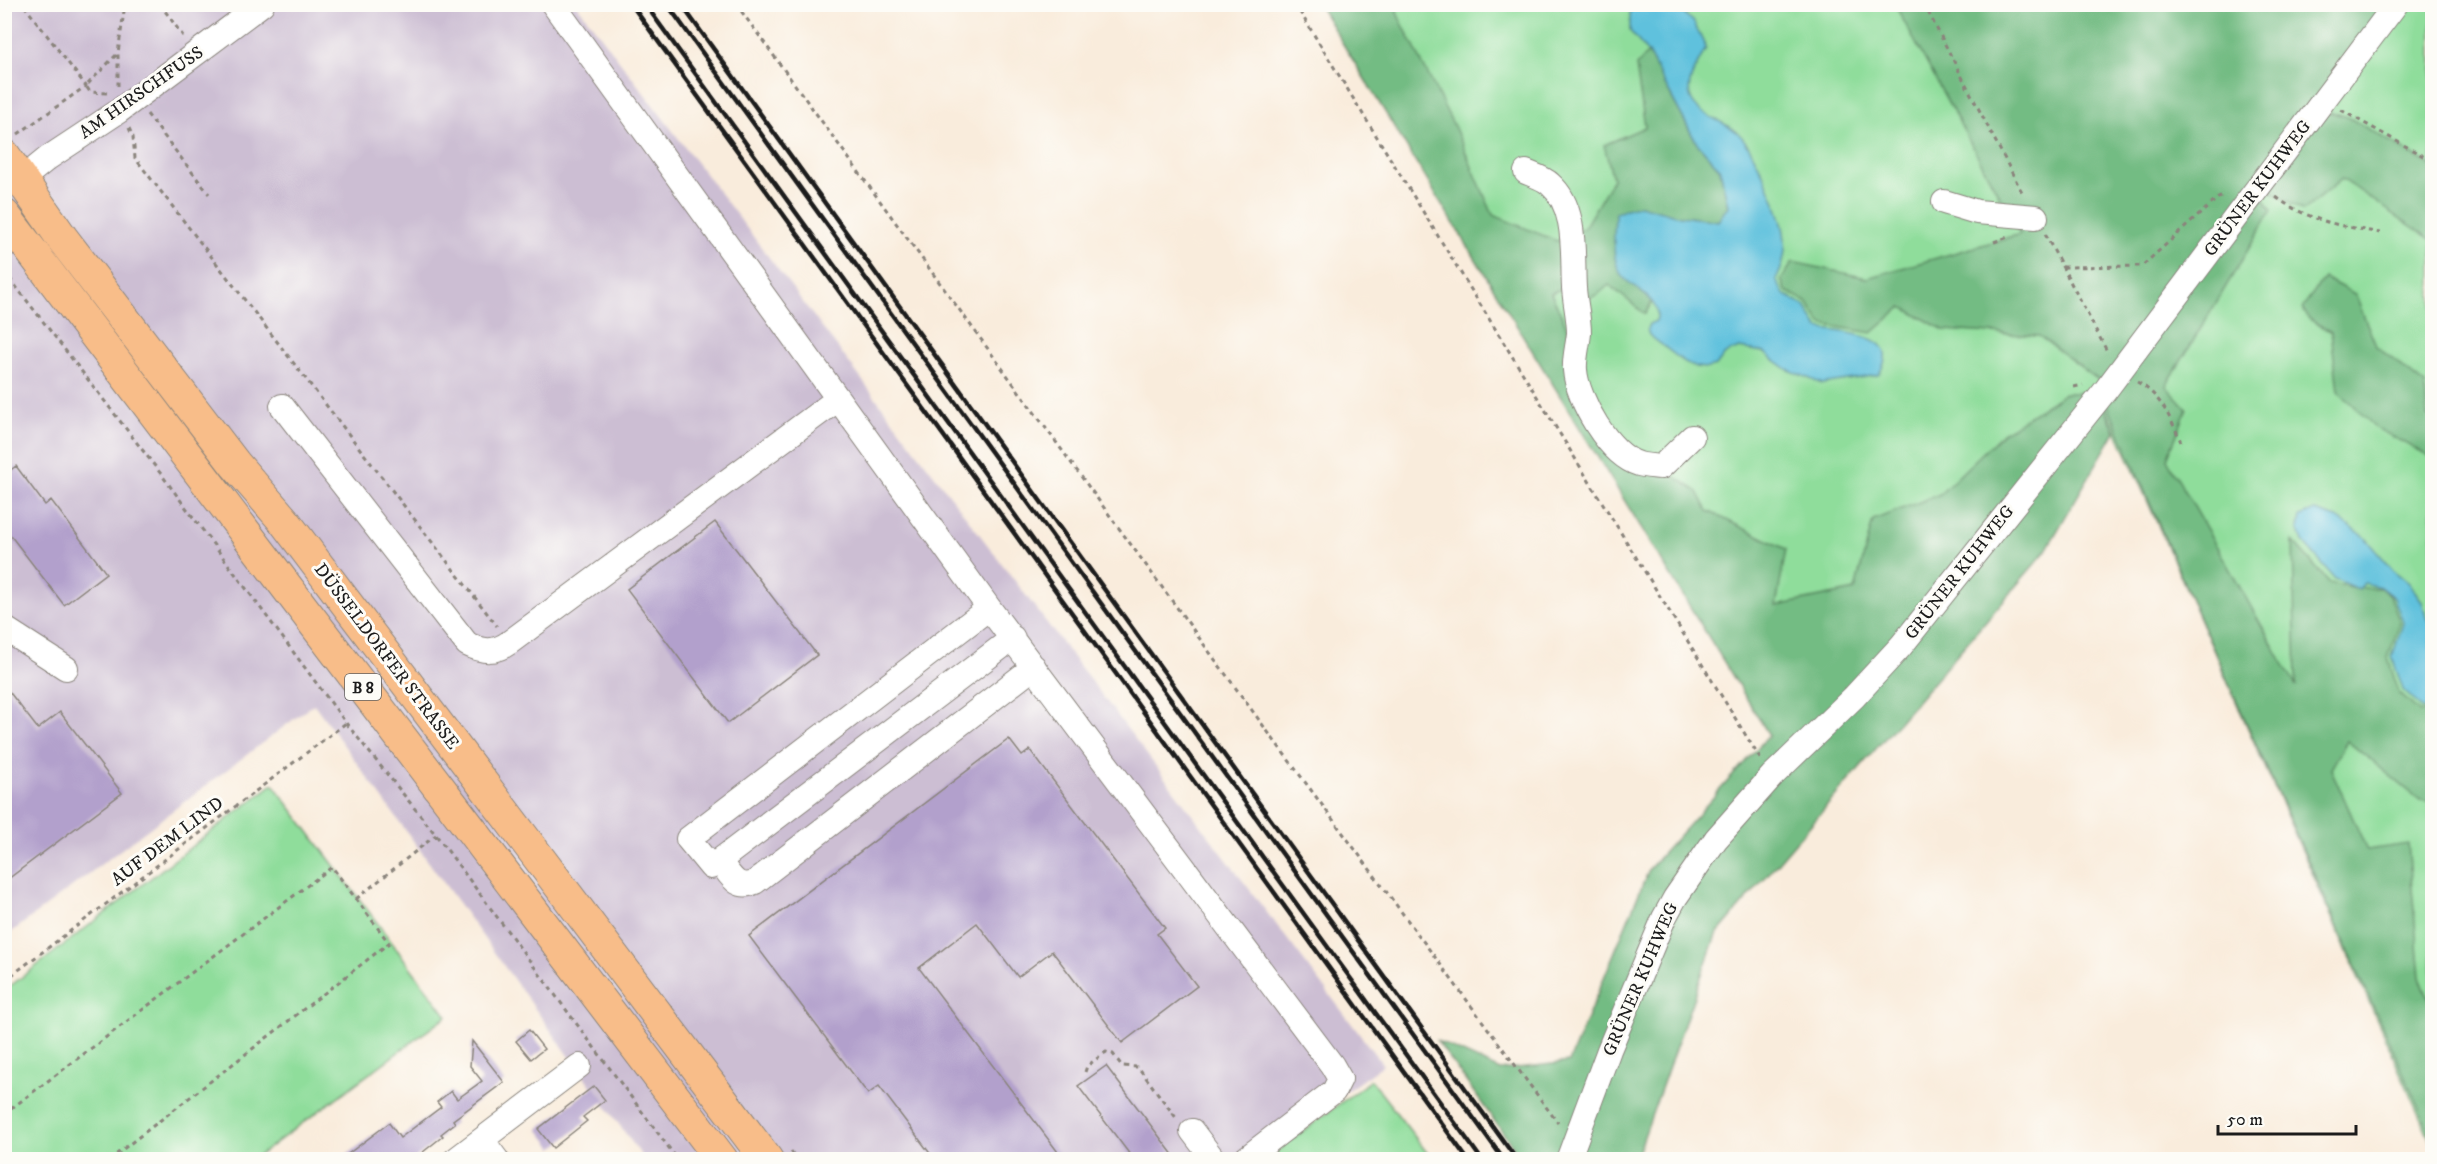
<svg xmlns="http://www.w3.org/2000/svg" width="2437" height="1164" font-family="'IM FELL DW Pica',serif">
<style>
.industrial{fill:#ccbed3}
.green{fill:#8fdd9b;stroke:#567c5c;stroke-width:1.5}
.forest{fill:#73bc83;stroke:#486c50;stroke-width:1.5}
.water{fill:#5fc1dd;stroke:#3e6e7c;stroke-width:1.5}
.building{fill:#b2a0cc}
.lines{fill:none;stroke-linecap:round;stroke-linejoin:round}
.minor-casing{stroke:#8a847c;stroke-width:26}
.major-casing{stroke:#8a847c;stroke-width:34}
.path{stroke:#8a847c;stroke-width:3;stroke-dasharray:4.5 4.5;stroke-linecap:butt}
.minor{stroke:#fff;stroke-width:24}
.major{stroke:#f8bd89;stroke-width:32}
.rail{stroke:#1c1c1c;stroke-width:4.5}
.labels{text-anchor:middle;stroke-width:6;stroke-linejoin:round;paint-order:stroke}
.shield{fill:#fdfcf7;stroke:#605f5e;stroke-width:1.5}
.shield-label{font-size:16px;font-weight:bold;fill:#1c1c1c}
.street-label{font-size:18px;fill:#1c1c1c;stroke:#fdfcf7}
</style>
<rect width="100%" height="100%" fill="#fdfcf7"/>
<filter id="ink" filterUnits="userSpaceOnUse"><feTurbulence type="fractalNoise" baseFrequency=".0167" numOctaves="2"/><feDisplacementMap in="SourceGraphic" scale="12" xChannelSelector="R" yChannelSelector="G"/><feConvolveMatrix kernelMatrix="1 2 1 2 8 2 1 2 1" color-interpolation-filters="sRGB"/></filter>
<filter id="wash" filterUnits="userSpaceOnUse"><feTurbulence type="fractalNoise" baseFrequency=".008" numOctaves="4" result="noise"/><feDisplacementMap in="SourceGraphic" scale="24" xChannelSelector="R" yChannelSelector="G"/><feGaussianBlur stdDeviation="1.35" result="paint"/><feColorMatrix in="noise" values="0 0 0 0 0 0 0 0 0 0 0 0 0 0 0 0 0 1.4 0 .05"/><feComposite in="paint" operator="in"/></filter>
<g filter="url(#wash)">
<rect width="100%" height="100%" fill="#f9ecdc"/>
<!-- industrial -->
<path class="industrial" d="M5,5H577L1383,1065L1252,1159H644L314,704L5,937Z"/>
<!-- green -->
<path class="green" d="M1319,5H2432V1144L2099,392L1770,735Z
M273,784L447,1016L254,1159H5V990Z
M1371,1080L1432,1159H1266Z"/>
<!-- forest -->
<path class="forest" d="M1319,5H1396L1398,15L1455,128L1493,215L1557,241L1584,228L1613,179L1604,145L1645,127L1636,66L1648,53L1696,142L1720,169L1728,206L1719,221L1680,216L1655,297L1645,314L1609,285L1597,295L1577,302L1566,287L1551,293L1585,366L1583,409L1611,453L1665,470L1698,492L1708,511L1786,549L1776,606L1855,590L1873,520L1940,494L2003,433L2065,393L2099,392L2115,432L2045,552L1716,935L1636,1159H1522L1437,1041L1500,1070L1569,1062L1649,869L1769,735Z
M1895,5H2392L2105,385L2039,336L1944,330L1902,307L1872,333L1821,324L1807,302L1786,291L1781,280L1793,262L1867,278L2020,234Z
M2320,109L2348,117L2432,166V240L2342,179L2303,211L2262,185Z
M2260,192L2272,210L2166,386L2187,409L2167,459L2296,686L2293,542L2330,583L2357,588H2381L2391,598L2400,623L2388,658L2399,693L2420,712H2432V802L2420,800L2347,741L2331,769L2367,850L2408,844L2420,977L2432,1008V1137L2191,599L2105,398Z
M2324,278L2355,294L2376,346L2425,385L2427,416L2432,418V458L2376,428L2338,391L2331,332L2309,319L2302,308Z"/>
<!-- water -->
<path class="water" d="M1630,5H1672L1693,21L1706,48C1699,63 1684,82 1691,99C1698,117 1725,120 1738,133C1750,145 1757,162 1764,176C1779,211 1796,244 1776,280L1784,294L1805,306L1818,328C1844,334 1906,333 1878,375L1822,384L1787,369L1763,352L1739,348L1725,354L1716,366L1707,368L1695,367L1683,361L1649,335L1647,329L1649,324L1656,321C1663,300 1632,288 1622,276C1610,259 1615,233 1615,212L1640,205L1680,216L1718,221L1728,206L1720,169L1696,142L1648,53L1630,31Z
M2315,511L2337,518L2364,536L2393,570L2409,583L2422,601L2426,617L2432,628V709H2423L2403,690L2392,657L2403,623L2394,598L2380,587L2364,583L2359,590L2335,579L2303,542L2298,528L2300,517L2307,513Z"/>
<g id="blocks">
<!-- building -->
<path class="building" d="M16,466L45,505L51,500L106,573L64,605L4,527V475Z
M715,522L817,655L728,723L627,589Z
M4,685L38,729L60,712L122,793L4,882Z
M1009,739L1022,756L1030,750L1165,928L1157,934L1197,986L1122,1043L1052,951L1018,977L977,923L919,968L1064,1160H935L879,1086L868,1094L749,936Z
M529,1030L544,1049L531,1059L516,1041Z
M472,1041L504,1082L453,1120L455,1123L441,1134L443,1136L413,1160H340L389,1123L400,1138L441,1107L437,1102L451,1091L457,1099L482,1081L470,1066Z
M1106,1066L1177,1160H1134L1078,1086Z
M594,1086L605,1100L583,1117L587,1121L553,1148L538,1129Z"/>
</g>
</g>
<g filter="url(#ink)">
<use href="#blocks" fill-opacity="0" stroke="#8a847c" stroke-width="1.5"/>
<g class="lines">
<!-- minor casing -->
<g class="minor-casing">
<path id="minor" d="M553,4L989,608L1332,1065L1340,1079L1334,1091L1244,1160
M1526,172C1533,175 1544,178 1550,184C1578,208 1572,256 1574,288C1575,303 1579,318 1579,333C1578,345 1574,358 1575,370C1577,399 1609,455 1639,464C1645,466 1654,466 1661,467L1692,437
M21,180L48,158L119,111L262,4
M1944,202L1977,212L2036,217
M282,406L467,644C483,652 495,653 510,642L838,399
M989,608L688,839L711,867L1013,638
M4,628L66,668
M719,861C730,874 736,891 755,882L1034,667
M1192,1131L1214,1160
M482,1140L497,1160
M455,1160L579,1066
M1568,1160L1609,1050L1664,918L1675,898L1716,839L1772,776L1854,697L1901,646L2105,391L2396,4"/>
</g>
<!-- major casing -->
<g class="major-casing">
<path id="major" d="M4,155L62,238L235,464L285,522L767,1160
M4,215L722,1160"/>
</g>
<!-- path -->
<path class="path" d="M160,4L183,36
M736,4L1262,724L1558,1123
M1295,4L1761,760
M1924,4L2023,194
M118,86V53L125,4
M107,93L90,92L86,86L118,53
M2341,110L2432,161
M147,114L209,194
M4,125L9,132
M129,128L133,137L135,158L497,626
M18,134L86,86L23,4
M2276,197C2310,222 2339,225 2380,233
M2045,234L2108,353
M1994,242L2011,236
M2063,267L2142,266L2218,198L2225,196
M4,271L161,474L346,723L436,835L678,1160
M2137,382C2160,394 2171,419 2181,442
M2074,387L2083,385
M356,899L436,835
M4,981L346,723
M1085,1072L1087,1066L1106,1052L1113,1054L1122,1066L1138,1067L1177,1119
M4,1114L332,867L389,943L109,1160
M791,1151L797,1160"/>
<!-- minor -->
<use href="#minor" class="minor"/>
<!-- major -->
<use href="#major" class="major"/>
<!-- rail -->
<path class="rail" d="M631,4L1468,1160
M645,4L1482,1160
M667,4L1504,1160
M681,4L1517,1160"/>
</g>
</g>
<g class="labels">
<!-- shield labels -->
<rect class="shield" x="345" y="674" width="36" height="26" rx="4.5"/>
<g class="shield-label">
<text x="363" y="693">B 8</text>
</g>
<!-- street labels -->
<g class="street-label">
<text transform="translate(141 92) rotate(-35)" y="6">AM HIRSCHFUSS</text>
<text transform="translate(2257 188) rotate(-53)" y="6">GRÜNER KUHWEG</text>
<text transform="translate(1959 572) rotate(-52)" y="6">GRÜNER KUHWEG</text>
<text transform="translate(387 656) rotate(53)" y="6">DÜSSELDORFER STRASSE</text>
<text transform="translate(167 841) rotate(-37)" y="6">AUF DEM LIND</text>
<text transform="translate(1640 979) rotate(-67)" y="6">GRÜNER KUHWEG</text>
</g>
</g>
<!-- margin -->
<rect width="2437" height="1164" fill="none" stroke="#fdfcf7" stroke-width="24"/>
<!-- scale -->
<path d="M2218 1125v9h138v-9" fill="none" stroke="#1c1c1c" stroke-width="3"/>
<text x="2227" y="1125" font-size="18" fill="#1c1c1c" stroke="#fdfcf7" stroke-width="4.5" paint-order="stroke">50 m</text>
</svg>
